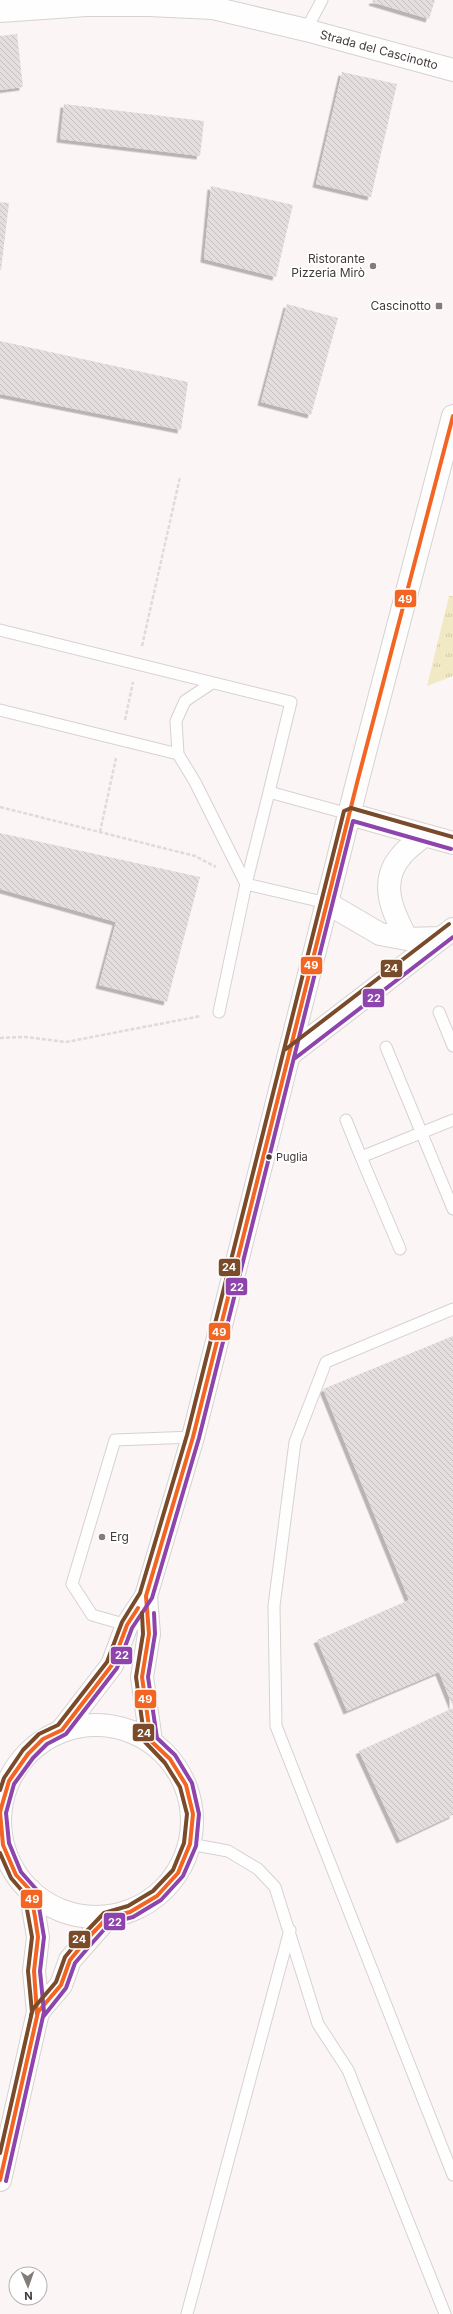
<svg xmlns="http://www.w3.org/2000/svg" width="453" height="2314" font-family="Inter,sans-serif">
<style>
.grass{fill:url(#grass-tufts)}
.building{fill:url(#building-back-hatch);filter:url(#shadow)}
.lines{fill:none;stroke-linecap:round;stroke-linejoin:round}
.lane-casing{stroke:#d7d2d0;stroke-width:13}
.street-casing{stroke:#d7d2d0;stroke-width:24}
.primary-casing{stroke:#d7d2d0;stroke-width:24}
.path{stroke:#dddcdb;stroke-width:2.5;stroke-dasharray:4 2;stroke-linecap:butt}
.lane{stroke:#fefefe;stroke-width:11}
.street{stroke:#fefefe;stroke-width:22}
.primary{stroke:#fefefe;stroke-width:22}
.bus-1-casing{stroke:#fff;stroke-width:7}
.bus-2-casing{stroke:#fff;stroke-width:7}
.bus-3-casing{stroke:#fff;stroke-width:7}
.bus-1{stroke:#f26522;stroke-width:4}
.bus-2{stroke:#8e44ad;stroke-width:4}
.bus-3{stroke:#7a4b2a;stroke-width:4}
.poi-dot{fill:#837c7a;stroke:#fff;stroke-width:1.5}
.bus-dot{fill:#423b38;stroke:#fff;stroke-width:1.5}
.labels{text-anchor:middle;stroke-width:3.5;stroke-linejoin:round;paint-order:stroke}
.bus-label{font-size:11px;fill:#423b38;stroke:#fff;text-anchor:start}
.street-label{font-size:12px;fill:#423b38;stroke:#fff}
.poi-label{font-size:12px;fill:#423b38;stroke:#fff;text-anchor:end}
.line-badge{stroke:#fff;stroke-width:1.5}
.badge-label{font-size:11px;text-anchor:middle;font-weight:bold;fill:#fff}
</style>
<defs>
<pattern id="grass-tufts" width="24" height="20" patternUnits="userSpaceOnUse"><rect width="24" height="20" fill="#f1e8c4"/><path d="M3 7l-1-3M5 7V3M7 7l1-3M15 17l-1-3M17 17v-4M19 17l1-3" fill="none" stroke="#d0c8a9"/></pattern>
<pattern id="building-back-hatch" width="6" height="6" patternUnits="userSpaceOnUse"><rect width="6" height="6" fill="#e5dede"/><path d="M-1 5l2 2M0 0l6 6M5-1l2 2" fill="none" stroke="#c6bfbf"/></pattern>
<filter id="shadow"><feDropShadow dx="-3.5" dy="3.5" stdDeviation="0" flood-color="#0004"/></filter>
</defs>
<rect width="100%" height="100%" fill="#fbf6f5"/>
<!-- grass -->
<path class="grass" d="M449,596H453V676L427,686Z"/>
<!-- building -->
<path class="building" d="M373,0H435L429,19L372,2Z
M17,34L23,87L0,90V36Z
M342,72L397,84L371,197L316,184Z
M64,104L204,121L200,156L60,139Z
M211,186L293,205L276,277L204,259Z
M0,202L9,203L1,270H0Z
M287,304L338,318L311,415L261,402Z
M0,341L188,382L181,430L0,394Z
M0,833L200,877L167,1002L99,985L116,922L0,889Z
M453,1336V1707L439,1672L347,1711L317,1640L409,1600L323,1389Z
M453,1708V1815L400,1840L359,1751Z"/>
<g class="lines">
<!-- lane casing -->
<g class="lane-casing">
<path id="lane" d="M306,30L322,0
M0,630L291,702L269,792L349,814
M0,710L178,754L195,782L246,884L327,903
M178,754L176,721L185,701L212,683
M219,1012L246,884L269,792
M439,1012L453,1046
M386,1047L453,1209
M346,1120L361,1157L453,1120
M361,1157L400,1249
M453,1309L326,1362L295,1442L274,1606L276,1726L453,2175
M127,1625L92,1615L72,1584L115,1440L193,1437
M190,1844L228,1851L258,1869L275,1887L318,2024L348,2070L445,2314
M187,2314L290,1930"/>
</g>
<!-- street casing -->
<g class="street-casing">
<path id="street" d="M0,11L86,5H149L213,8L306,30L453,70
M349,814L453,843
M327,903L380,934L407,939L440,938
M407,939C393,913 378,883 401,856C407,848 417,842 424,835
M290,1054L453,929"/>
</g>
<!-- primary casing -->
<g class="primary-casing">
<path id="primary" d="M146,1596L149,1634L142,1677L151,1741
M0 1821a96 96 0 1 1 192 0a96 96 0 1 1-192 0Z
M62,1730L112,1665L127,1625L146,1596L193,1437L358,779L453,416
M38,2012L61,1985L70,1960L107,1918
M0,2180L38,2012L34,1971L38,1937L30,1890"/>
</g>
<!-- path -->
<path class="path" d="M142,646L180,477
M125,720L133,682
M0,807L195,856L216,867
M100,832L116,758
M0,1038L25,1037L66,1042L201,1016"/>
<!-- lane -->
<use href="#lane" class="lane"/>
<!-- street -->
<use href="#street" class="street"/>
<!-- primary -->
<use href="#primary" class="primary"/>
<!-- bus-1 casing -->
<g class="bus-1-casing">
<path id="bus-1" d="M37,2014L34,1971L38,1937L35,1917L30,1890L16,1875L3,1845L0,1812L9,1781L28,1754L43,1739L62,1730L112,1665L127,1625L138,1608
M0,2180L38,2012L61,1985L70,1960L88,1938L107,1918L130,1912L157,1896L178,1873L190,1844L193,1814L186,1785L170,1759L151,1741L142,1677L149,1634L146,1596L193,1437L358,779L453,416"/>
</g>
<!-- bus-2 casing -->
<g class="bus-2-casing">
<path id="bus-2" d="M294,1059L453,937
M43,2017L66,1988L75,1963L93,1942L110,1923L133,1917L161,1900L183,1876L196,1846L199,1814L192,1783L175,1755L157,1738L148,1677L155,1634L154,1613
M6,2181L44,2012L40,1971L44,1937L36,1889L21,1872L9,1843L6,1813L14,1784L33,1758L47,1744L66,1734L117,1668L132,1628L152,1598L199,1438L353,821L451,849"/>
</g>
<!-- bus-3 casing -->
<g class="bus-3-casing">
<path id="bus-3" d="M286,1049L449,924
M0,1790L4,1778L23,1750L39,1734L58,1725L107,1662L122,1622L140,1593L187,1435L344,811L351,808L453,837
M0,1853L11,1878L24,1893L32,1937L28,1971L32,2012L0,2153
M31,2015L33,2009L56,1982L65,1957L84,1934L104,1913L128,1906L153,1891L173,1870L184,1843L187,1814L180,1787L165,1763L145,1742L136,1677L143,1634L142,1613"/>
</g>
<!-- bus-1 -->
<use href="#bus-1" class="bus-1"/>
<!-- bus-2 -->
<use href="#bus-2" class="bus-2"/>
<!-- bus-3 -->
<use href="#bus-3" class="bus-3"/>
</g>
<!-- markers -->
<g class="poi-dot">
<circle cx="373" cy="266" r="4"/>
<rect x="435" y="302" width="8" height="8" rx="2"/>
<circle cx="102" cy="1537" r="4"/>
</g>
<circle class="bus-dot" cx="269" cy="1157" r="3.5"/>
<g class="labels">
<!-- bus labels -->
<g class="bus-label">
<text x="276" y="1161">Puglia</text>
</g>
<!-- street labels -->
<g class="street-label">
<text transform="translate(379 50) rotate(15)" y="4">Strada del Cascinotto</text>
</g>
<!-- poi labels -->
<g class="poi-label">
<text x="365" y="263">Ristorante<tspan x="365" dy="14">Pizzeria Mirò</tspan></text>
<text x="431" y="310">Cascinotto</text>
<text x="110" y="1541" text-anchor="start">Erg</text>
</g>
</g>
<g class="line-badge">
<rect x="394" y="589" width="23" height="19" rx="4" fill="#f26522"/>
<rect x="300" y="956" width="23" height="19" rx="4" fill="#f26522"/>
<rect x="380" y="959" width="23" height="19" rx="4" fill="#7a4b2a"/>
<rect x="362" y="988" width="23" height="20" rx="4" fill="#8e44ad"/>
<rect x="218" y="1258" width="23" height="19" rx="4" fill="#7a4b2a"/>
<rect x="225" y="1277" width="23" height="19" rx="4" fill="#8e44ad"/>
<rect x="208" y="1322" width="23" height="19" rx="4" fill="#f26522"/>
<rect x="110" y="1646" width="23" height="19" rx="4" fill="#8e44ad"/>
<rect x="134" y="1689" width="23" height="20" rx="4" fill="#f26522"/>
<rect x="132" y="1723" width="23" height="19" rx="4" fill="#7a4b2a"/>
<rect x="20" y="1889" width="23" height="20" rx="4" fill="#f26522"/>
<rect x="103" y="1912" width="23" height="19" rx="4" fill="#8e44ad"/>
<rect x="68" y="1930" width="23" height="19" rx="4" fill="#7a4b2a"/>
</g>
<g class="badge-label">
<text x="405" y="603">49</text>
<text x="311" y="969">49</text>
<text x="391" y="972">24</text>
<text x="374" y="1002">22</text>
<text x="229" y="1271">24</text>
<text x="237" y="1291">22</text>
<text x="219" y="1336">49</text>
<text x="122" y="1659">22</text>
<text x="145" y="1703">49</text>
<text x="144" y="1737">24</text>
<text x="32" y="1903">49</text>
<text x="115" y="1926">22</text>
<text x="79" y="1943">24</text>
</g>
<!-- north arrow -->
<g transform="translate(28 2286) rotate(178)"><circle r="19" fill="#ffffff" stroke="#b3b1af"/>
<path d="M0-3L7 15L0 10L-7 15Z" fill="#837c7a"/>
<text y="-6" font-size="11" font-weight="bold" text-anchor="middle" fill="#423b38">N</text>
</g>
</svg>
